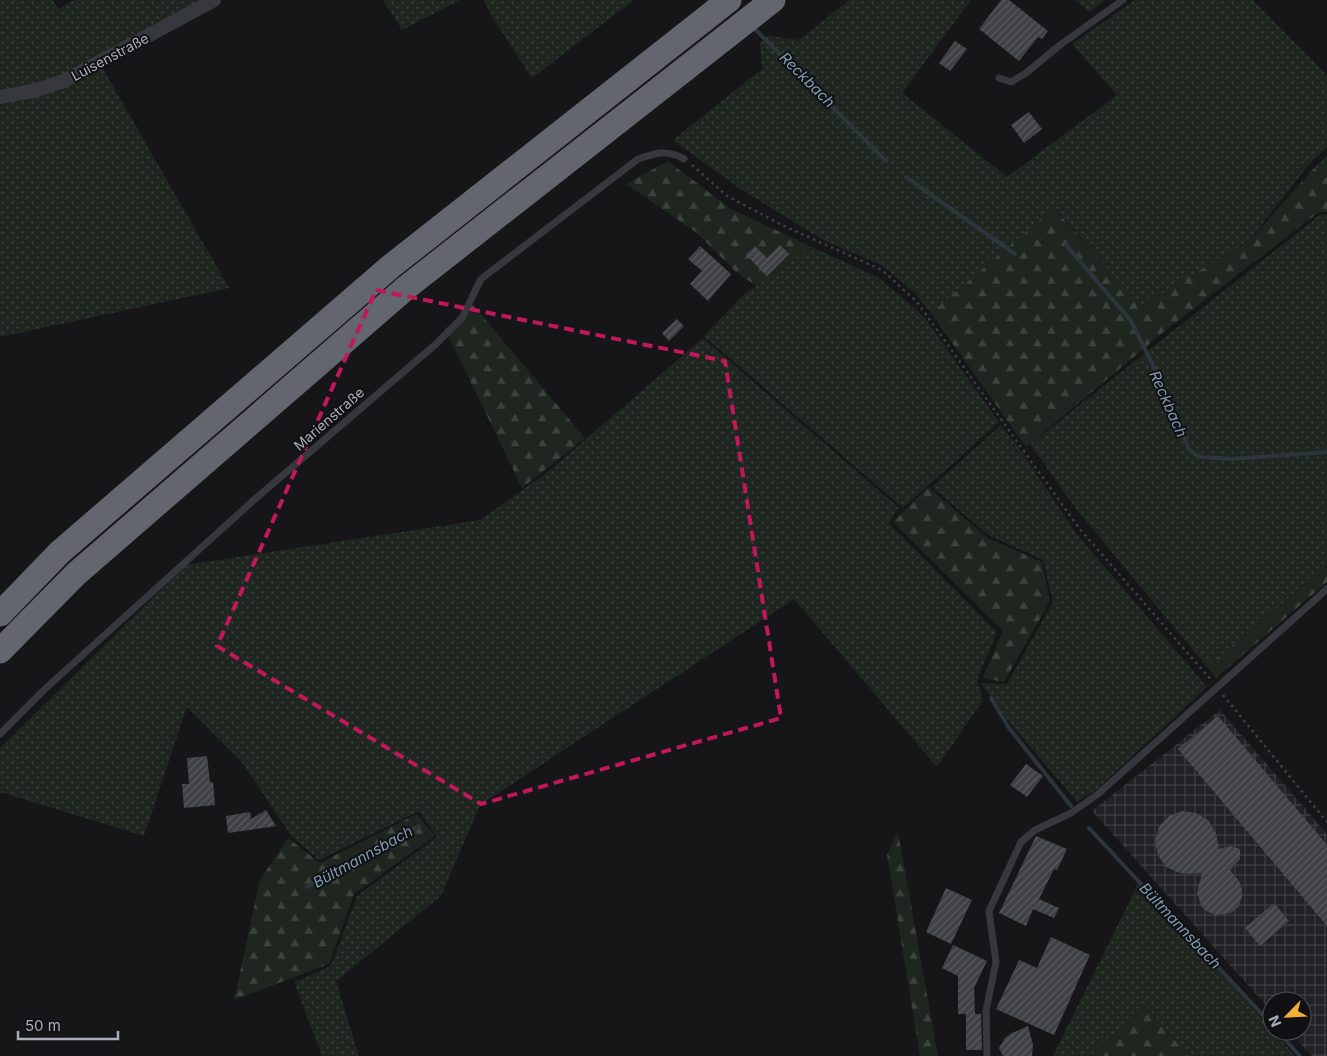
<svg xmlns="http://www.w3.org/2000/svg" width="1327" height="1056" font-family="Inter,sans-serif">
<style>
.industrial{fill:url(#industrial-grid)}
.grass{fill:url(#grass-dots)}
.forest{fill:url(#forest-firs)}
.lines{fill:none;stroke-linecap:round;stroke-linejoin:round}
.stream{stroke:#2c353c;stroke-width:4}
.building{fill:url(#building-hatch)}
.path{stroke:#3d3f44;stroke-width:2.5;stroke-dasharray:2.5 4;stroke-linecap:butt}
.lane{stroke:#37383d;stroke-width:7}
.street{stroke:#37383d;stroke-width:14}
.highway{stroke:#63666e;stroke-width:25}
.marked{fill:none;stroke:#c2185b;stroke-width:4;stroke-dasharray:10 6;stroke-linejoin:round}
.labels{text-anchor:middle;stroke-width:4;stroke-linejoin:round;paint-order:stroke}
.street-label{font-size:14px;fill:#a8adb8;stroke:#111113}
.water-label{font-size:15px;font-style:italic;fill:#7f9bb3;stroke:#111113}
</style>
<defs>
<pattern id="industrial-grid" width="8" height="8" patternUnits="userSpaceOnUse" patternTransform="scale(1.25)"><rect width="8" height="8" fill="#222225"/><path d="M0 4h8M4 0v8" fill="none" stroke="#3f3f43"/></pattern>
<pattern id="grass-dots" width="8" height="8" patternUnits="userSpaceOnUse" patternTransform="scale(1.25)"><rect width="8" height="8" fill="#1e261f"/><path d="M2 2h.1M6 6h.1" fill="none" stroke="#3c433d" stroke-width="1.8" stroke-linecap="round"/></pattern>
<pattern id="forest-firs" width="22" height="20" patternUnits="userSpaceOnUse" patternTransform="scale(1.25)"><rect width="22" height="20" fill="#1e261f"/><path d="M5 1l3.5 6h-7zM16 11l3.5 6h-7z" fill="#3c433d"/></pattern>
<pattern id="building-hatch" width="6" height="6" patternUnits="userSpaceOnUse" patternTransform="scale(1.25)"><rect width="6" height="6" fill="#404145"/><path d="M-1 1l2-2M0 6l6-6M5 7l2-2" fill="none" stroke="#595a5e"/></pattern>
</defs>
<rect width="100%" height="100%" fill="#161618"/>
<!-- industrial -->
<path class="industrial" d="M1220,710L1327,834V1056H1312L1289,1031H1302V1001H1272V1012L1092,811Z"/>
<!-- grass -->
<path class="grass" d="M0,0H53L58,9L74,0H204L63,77L0,93Z
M383,0H460L402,30Z
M484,0H634L532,78L491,15Z
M849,0H971L902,93L1007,177L1117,95L1072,44L1135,0H1253L1327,75V147L1310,163L1249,241L1141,307L1055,208L931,313L916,294L883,266L825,241L739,188L673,140L762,69L760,43L769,36L799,40Z
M1075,0H1105L1089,12Z
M102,67L229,288L0,337V102Z
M1327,156V173L1315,167Z
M1320,215H1327V566L1207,667L1076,509L1030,444Z
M812,247L879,278L911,305L924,317L999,422L903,508L704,336L743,295Z
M703,338L899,508L889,523L997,632L977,680L983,700L937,767L794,599L480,805L441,896L336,981L359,1056H322L294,982L331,966L357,896L437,837L419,811L319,860L292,837L241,761L187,707L144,836L0,792V748L186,565L480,520L548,472Z
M1001,425L1022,452L1075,532L1207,687L1096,790L1077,802L1010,723L981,683L1007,684L1053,602L1043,560L988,535L932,487Z
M1140,880L1295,1056H1188L1146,1006L1097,1048L1102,1056H1053Z"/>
<!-- forest -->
<path class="forest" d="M668,161L731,209L812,247L756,286L735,271L697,233L626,184Z
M1315,167L1327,173V212H1319L1166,330L1026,447L931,313L1054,208L1141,306L1249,241Z
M473,305L585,438L522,488L445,329Z
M928,487L988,538L1042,562L1050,601L1004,682L983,678L1003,631L893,522Z
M1327,566V582L1216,678L1207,667Z
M417,814L435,836L354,894L329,964L234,1000L260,880L288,838L320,863Z
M898,832L938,1056H920L887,855Z
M1146,1006L1188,1056H1102L1096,1048Z"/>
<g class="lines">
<!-- stream -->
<path class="stream" d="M753,27L886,161
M906,177L1015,254
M1066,245L1131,321L1153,365L1189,449L1196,455L1202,457L1232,459L1327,452
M991,698L1009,728L1071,806
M1089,828L1272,1025
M307,887L419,826
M1277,1031L1300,1056"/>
</g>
<!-- building -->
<path class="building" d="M1001,0H1009L1048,31L1042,39L1038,37L1019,61L979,29Z
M955,41L967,49L950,71L939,63Z
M1029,112L1042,129L1024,143L1011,125Z
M780,245L789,254L767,276L746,255L755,246L767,258Z
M700,246L731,274L708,301L690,284L702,271L688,259Z
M677,319L684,326L669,341L662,333Z
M1218,716L1327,845V926L1178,749Z
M207,756L210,782H213L215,805L184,808L182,784H189L187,758Z
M1026,764L1043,776L1027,797L1010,785Z
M266,810L276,826L228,833L226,816L250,812L251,819Z
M1182,811L1196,813L1208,820L1216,833L1219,849L1231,846L1240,849V859L1230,870L1239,881L1242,889V897L1239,906L1231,913L1216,915L1208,912L1201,906L1197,892L1202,873L1185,874L1177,872L1165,866L1158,855L1155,841L1159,827L1169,816Z
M1036,836L1067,849L1057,870L1054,869L1039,899L1059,908L1054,918L1033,909L1026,926L999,913Z
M946,888L972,900L951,944L926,932Z
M1274,903L1289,921L1260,946L1245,928Z
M1051,937L1090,955L1054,1035L996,1009L1019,960L1037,968Z
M953,945L987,961L974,988L975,1014H958V976L942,968Z
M966,1014H981L982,1050H966Z
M1028,1026L1033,1045L1032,1056H1003L999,1048L1005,1038L1010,1034Z"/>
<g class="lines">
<!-- path -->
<path class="path" d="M692,165L727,196L786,227L882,270L917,302L1079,528L1212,681
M1223,695L1327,822"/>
<!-- lane -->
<path class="lane" d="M999,78L1011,82L1026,73L1060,45L1123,0
M0,734L46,688L108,632L255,499L436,344L462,318L481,279L638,159C655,153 668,149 684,159
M987,1056L986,1011L996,962L989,911L1021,842L1035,830L1071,813L1098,794L1327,589"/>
<!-- street -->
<path class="street" d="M0,97L33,91L64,81L214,0"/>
<!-- highway -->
<path class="highway" d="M0,614L60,552L390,267L729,0
M0,651L76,574L407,287L773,0"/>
</g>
<!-- marked area -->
<path class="marked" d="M376,290L725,361L781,718L481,804L217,646Z"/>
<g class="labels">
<!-- street labels -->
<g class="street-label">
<text transform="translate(110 57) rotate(-28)" y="5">Luisenstraße</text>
<text transform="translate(329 419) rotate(-41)" y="5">Marienstraße</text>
</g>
<!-- water labels -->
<g class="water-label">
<text transform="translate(807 80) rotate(45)" y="5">Reckbach</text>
<text transform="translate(1168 404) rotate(66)" y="5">Reckbach</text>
<text transform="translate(363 857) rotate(-29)" y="5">Bültmannsbach</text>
<text transform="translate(1180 926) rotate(47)" y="5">Bültmannsbach</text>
</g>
</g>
<!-- north arrow -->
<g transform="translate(1287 1016) rotate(246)"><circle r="24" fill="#111113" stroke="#4d4f55"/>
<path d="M0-4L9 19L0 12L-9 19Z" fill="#f2b134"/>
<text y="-8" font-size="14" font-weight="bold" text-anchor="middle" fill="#a8adb8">N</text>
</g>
<!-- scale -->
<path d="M18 1031v8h100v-8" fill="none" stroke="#a8adb8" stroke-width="2.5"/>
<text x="25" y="1031" font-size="15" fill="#a8adb8" stroke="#111113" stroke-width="4" paint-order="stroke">50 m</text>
</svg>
